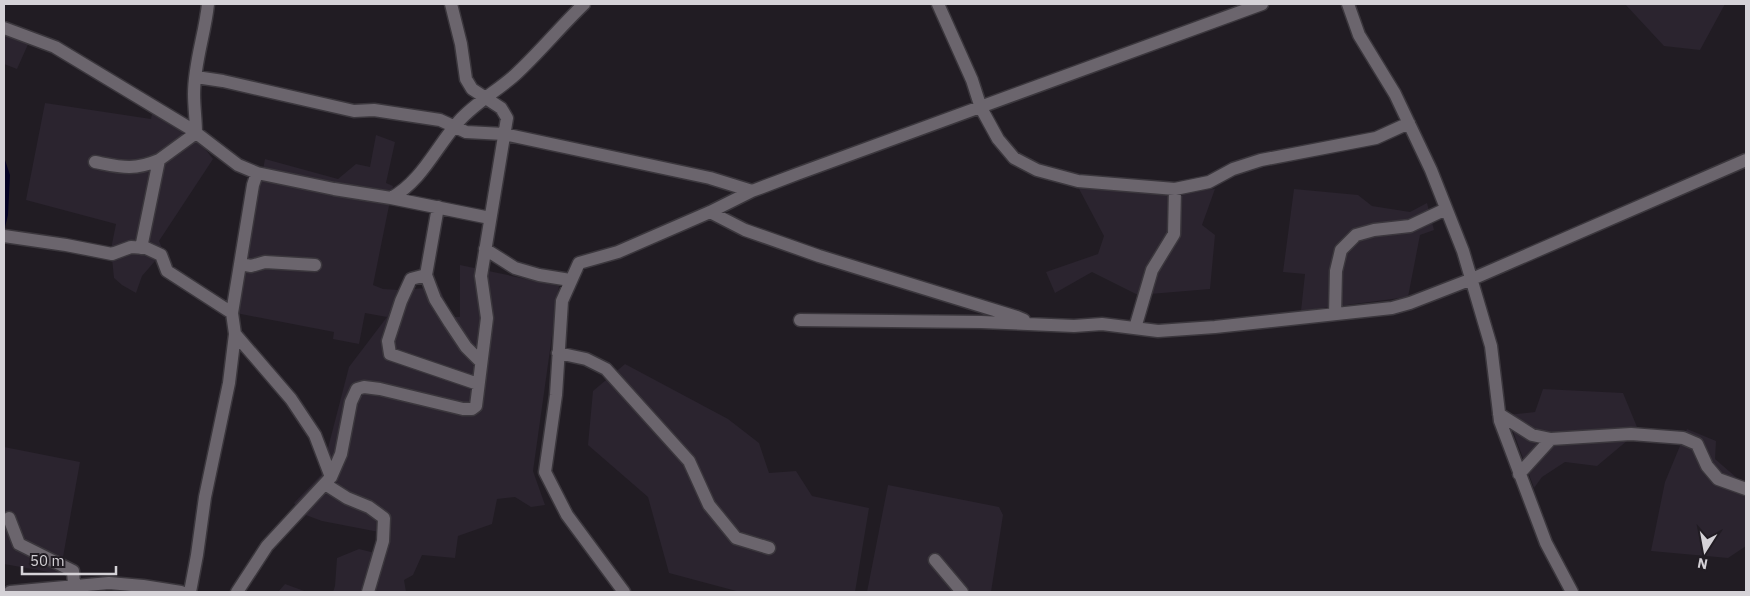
<svg xmlns="http://www.w3.org/2000/svg" width="1750" height="596" font-family="'IBM Plex Sans',sans-serif">
<style>
.built{fill:#2b242f}
.water{fill:#030124}
.lines{fill:none;stroke-linecap:round;stroke-linejoin:round}
.minor-casing{stroke:#3b373d;stroke-width:15}
.minor{stroke:#6b656d;stroke-width:12}
</style>
<rect width="100%" height="100%" fill="#211c23"/>
<!-- built -->
<path class="built" d="M1625,4H1725L1700,50L1664,46Z
M4,21L33,33L17,69L4,64Z
M45,103L151,119L152,114L198,140L213,159L159,241L167,259L155,261L142,276L136,293L122,285L114,278L111,249L116,224L26,200Z
M376,135L395,142L386,183L393,186L373,285L383,289L399,290L439,287L452,317H460V265L559,286L533,471L545,505L531,507L515,497L497,499L492,524L458,536L455,558L422,555L413,575L404,580L406,592H333L335,586L337,558L359,549L375,553L379,532L322,521L303,514L294,503L321,475L349,367L387,317L365,313L359,344L333,339L334,332L236,313L265,159L338,179L356,164L370,167Z
M1077,185L1161,194L1215,189L1202,225L1215,235L1210,289L1138,295L1092,272L1055,293L1046,272L1098,254L1104,236Z
M1294,189L1358,195L1372,206L1410,212L1427,203L1434,230L1420,235L1408,297L1301,311L1305,274L1283,272Z
M625,364L728,419L759,443L769,473L796,471L812,496L869,508L855,592H740L669,573L648,497L588,445L593,391Z
M1543,389L1623,393L1637,427L1628,440L1597,466L1565,462L1542,477L1534,488L1507,415L1535,412Z
M1687,429L1716,441L1715,459L1737,478L1746,481V546L1728,558L1651,551L1665,482Z
M4,447L80,462L60,574L4,564Z
M888,485L999,507L1003,515L991,592H867Z
M285,584L307,592H278Z"/>
<!-- water -->
<path class="water" d="M4,157L10,175L8,215L4,231Z"/>
<g class="lines">
<!-- minor casing -->
<g class="minor-casing">
<path id="minor" d="M938,4L972,80L981,108L998,139L1014,158L1037,170L1078,181L1175,189L1209,182L1233,169L1261,160L1376,138L1409,123
M1348,4L1359,35L1395,94L1431,170L1463,251L1491,346L1500,421L1546,543L1572,592
M4,28L55,47L191,129L238,165L257,173L334,189L391,198L490,218
M196,77L223,81L354,111L374,110L440,120L466,132L504,134L710,178L752,191
M95,162C121,167 133,171 159,160
M391,198C422,181 436,147 459,121C475,103 497,91 515,75C539,53 560,27 584,4
M438,207L426,275L435,299L450,323L466,347L481,362
M710,212L745,230L819,256L1017,317L1024,320
M4,236L66,245L112,254L131,247L146,248L161,255L167,271L232,313
M141,248L159,160L196,133C196,120 194,107 194,94C194,63 205,34 208,4
M485,249L515,268L539,275L570,280
M240,264L251,266L265,262L315,265
M426,275L411,279L401,301L388,341L390,354L478,384
M1335,314L1336,271L1341,250L1356,235L1374,230L1410,226L1446,209
M800,320L981,322L1074,326L1102,324L1158,331L1215,327L1392,308L1410,303L1472,279L1746,160
M1135,328L1152,270L1174,234L1175,189
M235,334L291,399L315,435L331,477
M558,353L586,359L606,369L689,461L709,505L736,538L769,548
M1499,414L1532,435L1551,439L1631,434L1683,438L1697,444L1707,466L1718,479L1746,489
M1519,474L1551,439
M325,484L347,498L369,507L384,518L383,541L368,592
M9,518L19,544L73,571L74,585L73,592
M935,560L962,592
M10,592L109,583L143,586L181,592
M190,592L197,555L205,497L229,383L235,334L232,313L253,185L257,173
M237,592L267,546L331,477L341,454L351,402L357,389L364,387L380,389L463,409H472L476,406L487,318L481,276L507,118L501,108L472,89L466,79L461,44L451,4
M624,592L567,515L545,472L556,395L562,301L579,263L618,252L710,212L752,191L797,174L1262,4"/>
</g>
<!-- minor -->
<use href="#minor" class="minor"/>
</g>
<!-- border -->
<rect width="1750" height="596" fill="none" stroke="#d5d2d7" stroke-width="10"/>
<!-- north arrow -->
<g transform="translate(1705 551) rotate(191)" stroke="#211c23" stroke-width="4" paint-order="stroke">
<path d="M0-4L9 19L0 12L-9 19Z" fill="#d5d2d7"/>
<text y="-8" font-size="14" font-weight="bold" text-anchor="middle" fill="#d5d2d7">N</text>
</g>
<!-- scale -->
<path d="M22 566v8h94v-8" fill="none" stroke="#d5d2d7" stroke-width="2.5"/>
<text x="30" y="566" font-size="15" fill="#d5d2d7" stroke="#211c23" stroke-width="4" paint-order="stroke">50 m</text>
</svg>
